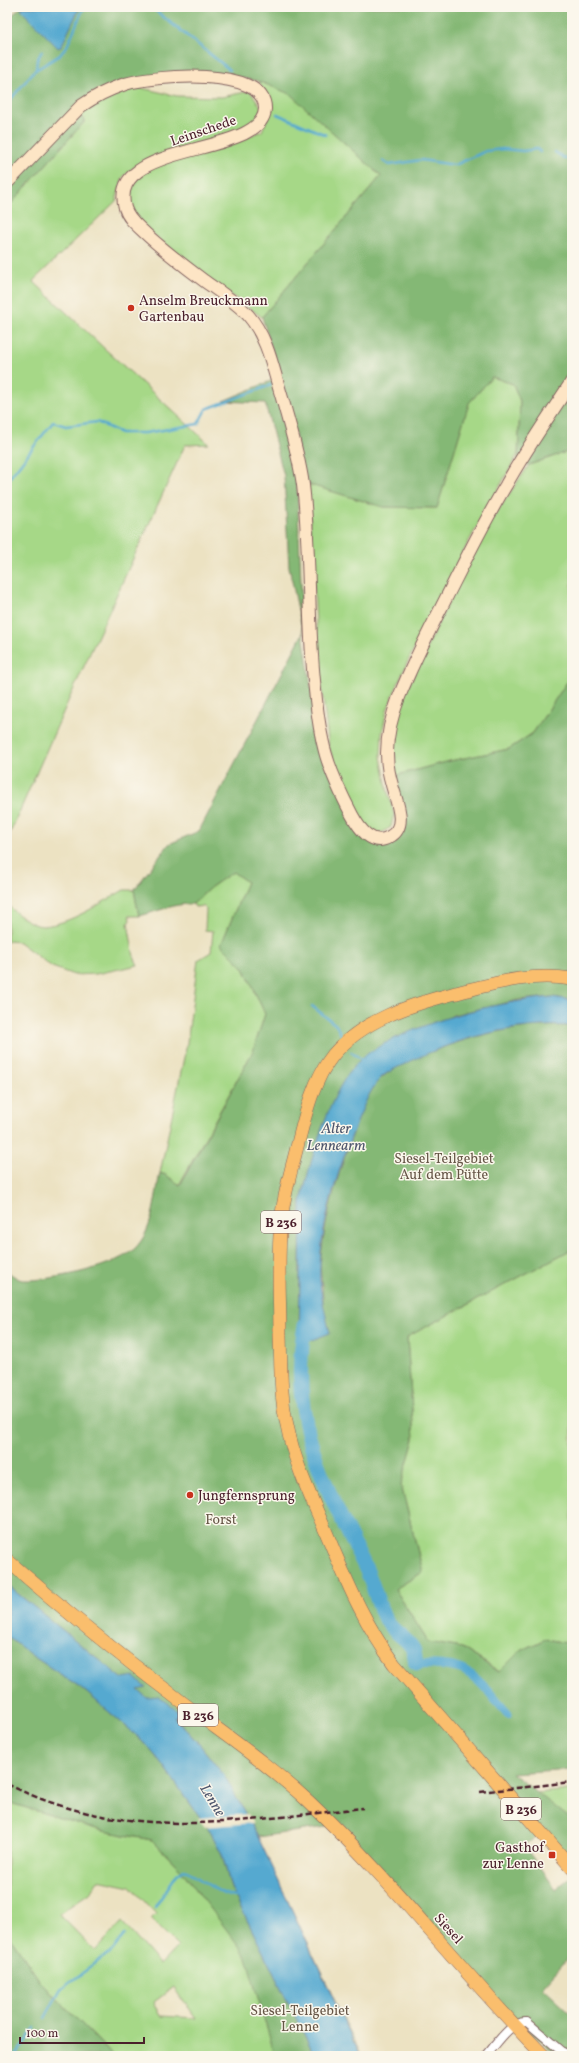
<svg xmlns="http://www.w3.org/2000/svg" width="579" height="2063" font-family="Vollkorn,serif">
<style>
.green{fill:#a6d887;stroke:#787c59;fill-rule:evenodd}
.forest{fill:#84b874;stroke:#676c50}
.water{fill:#54a9d0;stroke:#4f647e}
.pier{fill:#ece2c2}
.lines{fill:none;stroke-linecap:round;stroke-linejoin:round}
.stream{stroke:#54a9d0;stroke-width:2.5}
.canal{stroke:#54a9d0;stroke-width:9}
.river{stroke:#54a9d0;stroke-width:15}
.minor-casing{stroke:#836360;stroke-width:10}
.secondary-casing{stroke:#836360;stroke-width:14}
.primary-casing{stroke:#836360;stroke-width:14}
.minor{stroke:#fff;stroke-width:8}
.secondary{stroke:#fde5c5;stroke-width:12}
.primary{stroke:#fabe6d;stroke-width:13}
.rail{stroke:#4a1f2b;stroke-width:2.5;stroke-dasharray:6 3;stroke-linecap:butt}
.poi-dot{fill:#c8321e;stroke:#fbf7ec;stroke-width:1.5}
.labels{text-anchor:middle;stroke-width:3;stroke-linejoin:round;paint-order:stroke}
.shield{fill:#fbf7ec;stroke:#7f6065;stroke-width:1}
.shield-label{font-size:13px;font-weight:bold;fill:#4a1f2b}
.street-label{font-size:14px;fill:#4a1f2b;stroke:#fbf7ec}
.poi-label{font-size:14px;fill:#4a1f2b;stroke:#fbf7ec;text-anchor:start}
.park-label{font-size:14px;fill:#665647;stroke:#fbf7ec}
.water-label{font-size:15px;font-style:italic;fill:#4e566d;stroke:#fbf7ec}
</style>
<rect width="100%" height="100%" fill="#fbf7ec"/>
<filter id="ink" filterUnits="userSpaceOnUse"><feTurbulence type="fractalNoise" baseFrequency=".025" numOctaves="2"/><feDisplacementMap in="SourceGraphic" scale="8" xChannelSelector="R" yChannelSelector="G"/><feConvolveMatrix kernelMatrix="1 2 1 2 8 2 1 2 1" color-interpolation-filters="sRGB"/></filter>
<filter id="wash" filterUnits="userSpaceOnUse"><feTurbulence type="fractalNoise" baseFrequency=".012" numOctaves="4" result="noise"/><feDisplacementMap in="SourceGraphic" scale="16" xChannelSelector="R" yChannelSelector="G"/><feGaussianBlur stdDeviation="0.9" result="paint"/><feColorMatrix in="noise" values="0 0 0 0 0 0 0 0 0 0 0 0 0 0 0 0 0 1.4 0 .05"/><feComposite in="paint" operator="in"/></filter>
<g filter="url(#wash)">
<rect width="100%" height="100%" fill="#ece2c2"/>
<!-- green -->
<path class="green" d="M258,81L291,94L381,176L262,317L203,275L137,221L130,208L128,197L137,177L152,167L236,141L262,131C273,106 273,105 258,81Z
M137,87L177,96L222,97L250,91L262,108L258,119L231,134L149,159L133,168L123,177L116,201L33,281L105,349L209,444L185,445L70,697L7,840V208L85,121L79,114L96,103Z
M492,377L513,384L520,401L518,454L469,541L406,665L387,710L382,733L381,757L387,788L394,814L391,827L381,833L373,832L366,828L349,799L329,748L318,656L308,484L383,507L437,508L469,403Z
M572,450V677L567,682L533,733L509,749L450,761L394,776L391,754L399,706L479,538L529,465Z
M233,872L247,882L221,945L244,968L265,1014L253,1051L179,1185L166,1175L160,1173L187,1043L198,960L211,952L213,931L205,930L206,909L203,906L195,907L193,904L211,887Z
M124,890H134L139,916H129L130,920L128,923L134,957L138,965L96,974L74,975L52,967L19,942L7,941V904C14,912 31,926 43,926C71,924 100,903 124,890Z
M572,1249V1644L545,1639L519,1652L500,1672L462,1648L428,1642L395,1589L423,1572L401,1485L414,1439L407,1337Z
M572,1790V1820L536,1793Z
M7,1802L103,1831L152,1840L182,1871L203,1898L252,1825L361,2056H113L39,1980L7,1932ZM98,1880L131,1887L156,1914L151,1919L178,1946L160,1965L122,1922L95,1951L59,1914L89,1893ZM174,1987L196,2018L161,2016L154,2002Z"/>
<!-- forest -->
<path class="forest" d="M21,7H572V450L529,465L518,463L520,401L513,384L492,377L469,403L437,508L383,507L304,483L291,413L262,317L381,176L290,94L258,81L241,78L124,82L75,110L85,121L7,208V20Z
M273,380L297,482L303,633L321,754L364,838L397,837L394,776L450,761L509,749L533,733L567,682L572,677V1000L552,997L519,1000L453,1015L339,1091L321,1131L305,1184L301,1203L299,1344L303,1345L308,1340L315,1337C318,1326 322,1313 323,1302C323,1287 319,1272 321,1256C326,1211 340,1168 356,1125C362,1110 368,1090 380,1079C398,1063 425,1054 447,1046C489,1031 528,1024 572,1026V1249L407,1337L414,1439L401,1485L423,1572L395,1589L428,1642L462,1648L499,1672L519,1652L545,1639L572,1644V1769L512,1773L572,1820V1868L541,1833L524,1846L556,1889L572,1876V1954L542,1987L572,2015V2056H558L516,2020L331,1822L325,1827L258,1837L226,1778L200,1745L174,1716L183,1715L147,1698L137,1690L145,1687L140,1684L123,1679L7,1585V1272C12,1274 18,1280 23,1280C50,1281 121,1267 138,1245C154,1226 155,1196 160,1173L166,1175L180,1185L253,1051L265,1014L244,968L221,945L247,882L233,872L211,887L193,904C175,903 157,912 139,916L134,890L169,844L199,831L303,633L289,567L284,476L265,403L223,401Z
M7,1636L31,1655L80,1687L142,1740L159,1760L210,1831L222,1854L231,1888L315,2056H275L245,1954L182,1871L152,1840L103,1831L7,1802Z
M7,1932L39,1980L113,2056H7Z"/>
<!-- water -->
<path class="water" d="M23,7H80L61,47L58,48L21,10Z
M552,997L572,1000V1026C515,1023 460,1037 409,1062C399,1067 385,1072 378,1081C367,1095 361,1113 354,1130C337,1174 318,1232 320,1280C321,1298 326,1316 330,1333L299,1345L301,1203C309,1165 331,1084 361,1059C372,1049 387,1042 400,1036C448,1014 500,1002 552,997Z
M7,1585L123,1679L134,1677L146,1688L138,1690L147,1698L159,1697L183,1715L174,1717L200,1745L226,1778L258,1837L360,2056H315L231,1888L222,1854L210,1831L159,1760L142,1740L80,1687L31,1655L7,1636Z"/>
<!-- pier -->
<path class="pier" d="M248,1814L253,1823L205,1827L198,1818Z"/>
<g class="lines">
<!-- stream -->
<path class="stream" d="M151,7L230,70
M36,70L37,60L42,51
M7,104L34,71L60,55L67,46L84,7
M277,114L326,135
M555,152L564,158L572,159
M383,161L389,165L421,160L455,165L486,151L503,149L523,151L537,149L540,152
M7,481L53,422L66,426L97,422L121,433H145L198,424L206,409L271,385
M312,1006L336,1025L342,1036
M351,1052L361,1059
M155,1907L177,1874L184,1869C196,1876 225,1899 239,1897
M45,2018L60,1990L113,1950L124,1935
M15,2056L35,2028"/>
<!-- canal -->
<path class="canal" d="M413,1664C429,1665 449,1664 463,1670C481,1679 494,1699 508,1714"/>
<!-- river -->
<path class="river" d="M305,1326C287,1421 325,1484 365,1567C373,1582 378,1607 386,1621C393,1632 407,1638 413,1649C415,1654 415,1659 416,1664"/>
</g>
</g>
<g filter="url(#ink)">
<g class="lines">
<!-- minor casing -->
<g class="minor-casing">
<path id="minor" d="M486,2056C496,2045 511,2020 527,2022L561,2051L571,2056"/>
</g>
<!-- secondary casing -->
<g class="secondary-casing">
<path id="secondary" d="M7,183L81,106C94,97 110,89 125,84C152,76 266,65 265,109C263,158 106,140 125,208C128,219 138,226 145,233C163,250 183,265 203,280C218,291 235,301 248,315C268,338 273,369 282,398C290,426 299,456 303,485C311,553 307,622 315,690C317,711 320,734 326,755C332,775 342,796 352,815C359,828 372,847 389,837C409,827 396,801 392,785C389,775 387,764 387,753C387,733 392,715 399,697C411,667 426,637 441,608C462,567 482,525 506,485C526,449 550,415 572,381"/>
</g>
<!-- primary casing -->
<g class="primary-casing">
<path id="primary" d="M572,979C529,972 493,984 452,994C410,1005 362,1020 333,1055C312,1081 304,1120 296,1151C290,1175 283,1198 281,1222C277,1260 280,1298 280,1335C281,1365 280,1396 287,1425C295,1467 315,1505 331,1544C349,1587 366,1626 394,1664L572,1868
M7,1560C61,1607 113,1650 170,1693C216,1729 266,1762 309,1802C393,1881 463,1974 544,2056"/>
</g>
<!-- minor -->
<use href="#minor" class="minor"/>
<!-- secondary -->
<use href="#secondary" class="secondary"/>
<!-- primary -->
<use href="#primary" class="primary"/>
<!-- rail -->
<path class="rail" d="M7,1784C125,1843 238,1821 363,1808
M480,1792L572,1782"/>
</g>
</g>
<!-- markers -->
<g class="poi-dot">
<circle cx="131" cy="308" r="4"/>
<circle cx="190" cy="1495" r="4"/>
<rect x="548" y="1851" width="8" height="8" rx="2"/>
</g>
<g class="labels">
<!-- shield labels -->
<g class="shield">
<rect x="261" y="1211" width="40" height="22" rx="3"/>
<rect x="178" y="1704" width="40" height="22" rx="3"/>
<rect x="501" y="1798" width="40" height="22" rx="3"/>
</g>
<g class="shield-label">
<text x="281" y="1227">B 236</text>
<text x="198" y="1720">B 236</text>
<text x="521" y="1814">B 236</text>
</g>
<!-- street labels -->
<g class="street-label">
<text transform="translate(203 130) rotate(-19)" y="5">Leinschede</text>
<text transform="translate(449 1928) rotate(48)" y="5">Siesel</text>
</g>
<!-- poi labels -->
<g class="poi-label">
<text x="139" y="305">Anselm Breuckmann<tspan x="139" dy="16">Gartenbau</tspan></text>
<text x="198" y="1500">Jungfernsprung</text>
<text x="544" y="1852" text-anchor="end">Gasthof<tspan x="544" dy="16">zur Lenne</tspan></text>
</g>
<!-- park labels -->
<g class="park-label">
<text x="444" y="1163">Siesel-Teilgebiet<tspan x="444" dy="16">Auf dem Pütte</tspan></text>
<text x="221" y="1524">Forst</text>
<text x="300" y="2015">Siesel-Teilgebiet<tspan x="300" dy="16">Lenne</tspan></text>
</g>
<!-- water labels -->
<g class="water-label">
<text x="336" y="1133">Alter<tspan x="336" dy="17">Lennearm</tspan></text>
<text transform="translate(213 1800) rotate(59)" y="5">Lenne</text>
</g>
</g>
<!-- margin -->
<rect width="579" height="2063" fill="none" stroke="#fbf7ec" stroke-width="24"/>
<!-- scale -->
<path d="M20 2037v6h124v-6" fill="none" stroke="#4a1f2b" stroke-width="2"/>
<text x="26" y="2037" font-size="12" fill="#4a1f2b" stroke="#fbf7ec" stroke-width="3" paint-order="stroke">100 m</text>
</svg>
